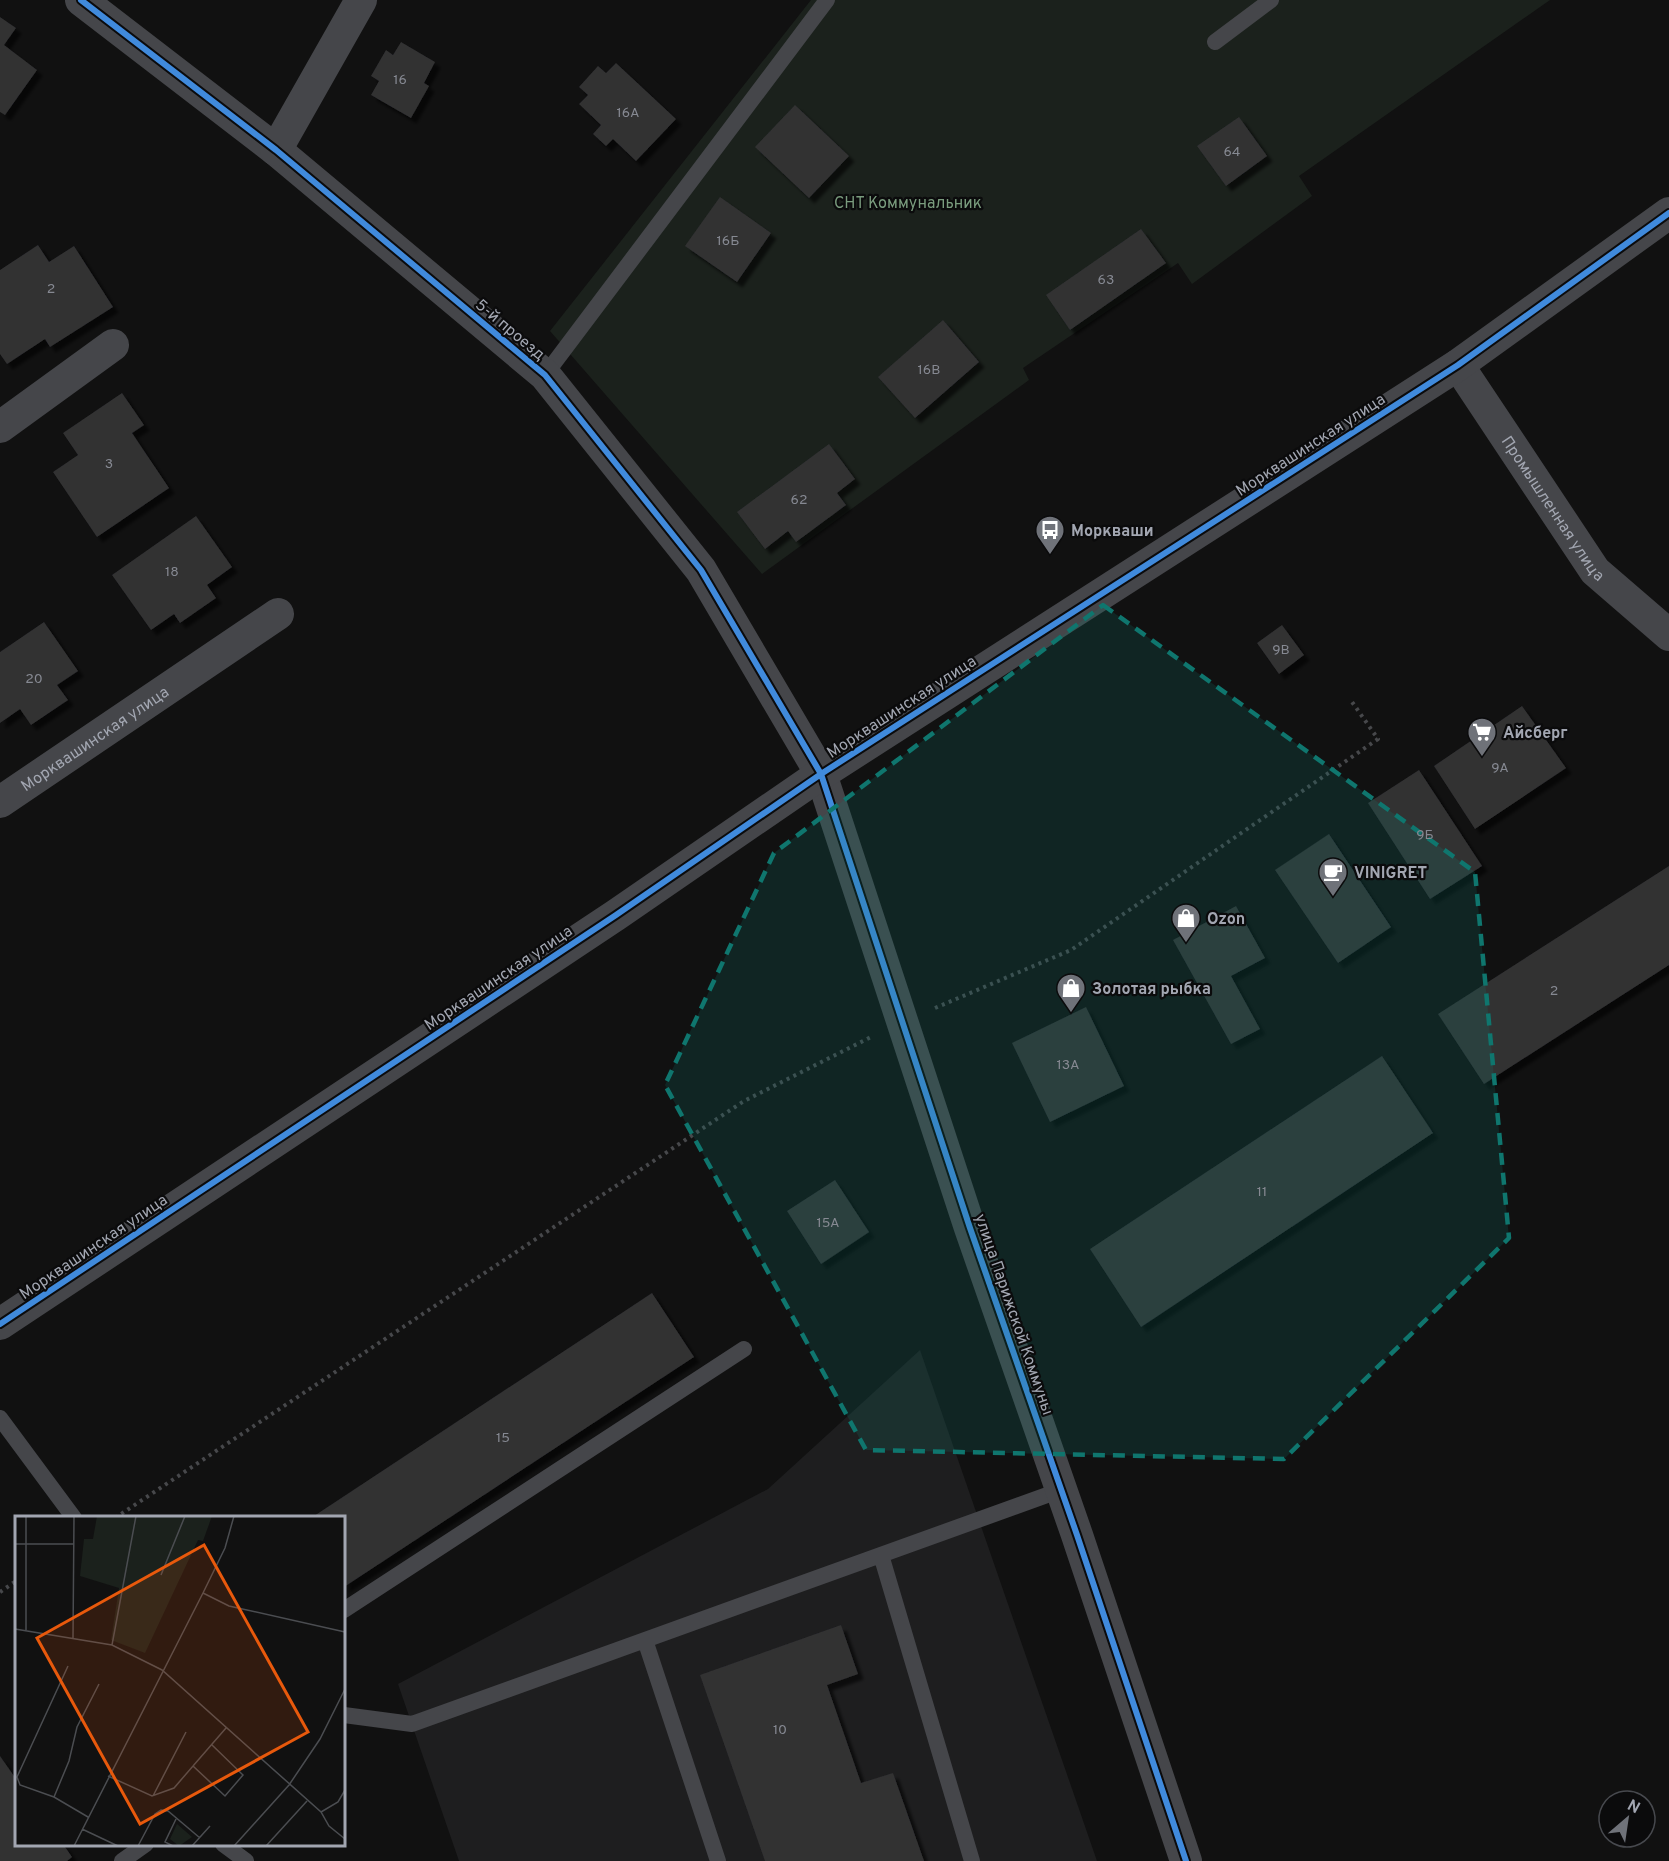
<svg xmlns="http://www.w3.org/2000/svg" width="1669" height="1861" font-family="Overpass,sans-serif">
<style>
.built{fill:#1e1e1f}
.green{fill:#1b211c}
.building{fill:#313133;filter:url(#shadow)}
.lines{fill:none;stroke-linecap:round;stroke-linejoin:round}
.path{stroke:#47484b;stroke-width:4;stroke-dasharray:3 4.5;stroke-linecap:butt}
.service{stroke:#45464a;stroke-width:16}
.minor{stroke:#45464a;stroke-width:32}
.cycleway-casing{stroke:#0b0b0c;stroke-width:10}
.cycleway{stroke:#408adc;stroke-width:6}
.marked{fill:#0f766e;fill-opacity:0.2;stroke:#0f766e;stroke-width:4.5;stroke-dasharray:12 8;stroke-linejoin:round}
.labels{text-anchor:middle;stroke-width:4.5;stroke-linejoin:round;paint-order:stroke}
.number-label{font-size:14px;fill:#868992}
.park-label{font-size:16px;fill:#7a9c7e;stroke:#0b0b0c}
.street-label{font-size:16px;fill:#a2a6b1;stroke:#0b0b0c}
.poi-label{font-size:16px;font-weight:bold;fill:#a2a6b1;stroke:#0b0b0c;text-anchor:start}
.inset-road{fill:none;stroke:#4b4d51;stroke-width:1.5}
.view{fill:#e8590c;fill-opacity:0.15;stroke:#e8590c;stroke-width:3}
.inset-edge{fill:none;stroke:#a2a6b1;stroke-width:3}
</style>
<defs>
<filter id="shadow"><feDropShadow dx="5.5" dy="5.5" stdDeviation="1.5" flood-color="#0009"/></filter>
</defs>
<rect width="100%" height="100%" fill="#111"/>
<!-- built -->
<path class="built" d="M920,1350L1097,1861H459L398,1684L768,1489Z"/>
<!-- green -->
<path class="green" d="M811,0H1550L1299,176L1312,196L1192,284L1178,263L1023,368L1029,380L762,574L550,331Z"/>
<!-- building -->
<path class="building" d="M0,17L16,28L4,45L37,70L5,115L0,112Z
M401,42L435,62L424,83L429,86L411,118L371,95L379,81L371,76L386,50L393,55Z
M616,63L676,119L636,161L613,139L606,146L593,134L601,125L579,104L588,95L579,87L598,66L606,73Z
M795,105L849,156L809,198L755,147Z
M1239,117L1267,156L1226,186L1197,146Z
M720,197L771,233L737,282L685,246Z
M1141,229L1166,263L1070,330L1046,295Z
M38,245L49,262L74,246L113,307L50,347L45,339L7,364L0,354V270Z
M943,320L979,362L915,418L878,377Z
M122,393L144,425L132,433L169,488L97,537L53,472L78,455L63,433Z
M829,444L855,479L837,493L846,505L796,542L788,531L765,549L737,512Z
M196,516L232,567L207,585L216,598L180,623L174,614L151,630L112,575Z
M44,622L78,671L57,685L68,700L31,725L20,709L0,723V652Z
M1282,625L1304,655L1279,674L1257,643Z
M1522,706L1566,768L1475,829L1434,766Z
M1419,770L1482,866L1430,899L1368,803Z
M1329,834L1391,927L1338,963L1275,870Z
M1669,866V965L1484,1084L1438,1014Z
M1236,906L1265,958L1231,976L1260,1029L1231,1044L1173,940Z
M1086,1007L1124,1086L1050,1122L1012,1043Z
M1382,1056L1433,1133L1141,1327L1090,1249Z
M835,1180L869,1232L821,1264L787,1211Z
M652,1293L694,1357L344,1587V1518H311Z
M841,1625L858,1674L827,1685L861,1783L893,1773L924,1861H765L700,1675Z
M0,1756L16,1779V1844H63L72,1857L67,1861H0Z"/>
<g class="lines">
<!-- path -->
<path class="path" d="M935,1008L1071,950L1378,739L1350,699
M115,1518L744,1101L871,1037
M0,1592L16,1581"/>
<!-- service -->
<path class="service" d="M1215,42L1271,0
M545,375L827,0
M0,1418L74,1518
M881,1555L972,1861
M344,1610L744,1349
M645,1640L1061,1490
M344,1715L412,1724L645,1640L718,1861
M223,1844L246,1861
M122,1861L146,1844"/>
<!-- minor -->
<g class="minor">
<path d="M81,0L276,150L545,375L701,570L821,774L970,1228L1077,1535L1186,1861"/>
<path d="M276,150L361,0"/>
<path id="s1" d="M1458,365L1595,571L1669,635"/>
<path d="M0,427L113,345"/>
<path id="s2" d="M0,802L278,614"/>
<path d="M0,1324L616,915L821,774L1458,365L1669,213"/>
</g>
<!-- cycleway casing -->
<g class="cycleway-casing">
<path id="cycleway" d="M81,0L276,150L545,375L701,570L821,774L970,1228L1077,1535L1186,1861
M0,1324L616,915L821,774L1458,365L1669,213"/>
</g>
<!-- cycleway -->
<use href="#cycleway" class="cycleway"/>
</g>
<!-- marked area -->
<path class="marked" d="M1103,605L1475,872L1509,1238L1284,1459L866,1450L665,1085L774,853Z"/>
<!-- icons -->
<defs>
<g id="bus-pin" transform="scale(1.5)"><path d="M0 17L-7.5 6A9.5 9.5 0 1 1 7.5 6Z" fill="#6f7279" stroke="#0b0b0c"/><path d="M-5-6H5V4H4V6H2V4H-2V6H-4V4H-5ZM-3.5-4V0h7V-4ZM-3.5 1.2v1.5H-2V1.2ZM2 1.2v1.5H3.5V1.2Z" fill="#fff"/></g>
<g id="supermarket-pin" transform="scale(1.5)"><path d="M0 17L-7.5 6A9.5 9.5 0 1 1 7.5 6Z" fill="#6f7279" stroke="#0b0b0c"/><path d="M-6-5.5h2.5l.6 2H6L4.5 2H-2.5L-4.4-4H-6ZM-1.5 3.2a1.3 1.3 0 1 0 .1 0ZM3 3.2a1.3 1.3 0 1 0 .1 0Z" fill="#fff"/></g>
<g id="cafe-pin" transform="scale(1.5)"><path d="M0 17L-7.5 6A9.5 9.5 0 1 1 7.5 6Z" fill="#6f7279" stroke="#0b0b0c"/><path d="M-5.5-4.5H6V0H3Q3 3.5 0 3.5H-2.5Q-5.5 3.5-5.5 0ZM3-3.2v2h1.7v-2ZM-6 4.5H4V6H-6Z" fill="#fff"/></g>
<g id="shop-pin" transform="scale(1.5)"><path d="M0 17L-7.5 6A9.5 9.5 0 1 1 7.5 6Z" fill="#6f7279" stroke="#0b0b0c"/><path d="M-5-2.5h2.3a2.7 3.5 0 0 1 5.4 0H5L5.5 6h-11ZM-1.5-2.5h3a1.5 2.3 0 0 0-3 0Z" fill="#fff"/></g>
</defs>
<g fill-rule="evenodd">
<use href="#bus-pin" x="1050" y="530"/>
<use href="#supermarket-pin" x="1482" y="732"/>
<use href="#cafe-pin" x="1333" y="872"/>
<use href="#shop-pin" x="1186" y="918"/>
<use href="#shop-pin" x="1071" y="988"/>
</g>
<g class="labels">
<!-- number labels -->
<g class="number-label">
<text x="400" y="84">16</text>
<text x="628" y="117">16А</text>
<text x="1232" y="156">64</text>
<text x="728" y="245">16Б</text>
<text x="1106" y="284">63</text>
<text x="51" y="293">2</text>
<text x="929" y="374">16В</text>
<text x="109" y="468">3</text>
<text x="799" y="504">62</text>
<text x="172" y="576">18</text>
<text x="1281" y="654">9В</text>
<text x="34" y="683">20</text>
<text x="1500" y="772">9А</text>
<text x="1425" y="839">9Б</text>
<text x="1554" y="995">2</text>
<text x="1068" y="1069">13А</text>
<text x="1262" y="1196">11</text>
<text x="828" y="1227">15А</text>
<text x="503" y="1442">15</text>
<text x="780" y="1734">10</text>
</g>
<!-- park labels -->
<g class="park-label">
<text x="908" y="208">СНТ Коммунальник</text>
</g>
<!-- street labels -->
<g class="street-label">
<text transform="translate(511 329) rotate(40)" y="6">5-й проезд</text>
<text transform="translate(1310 444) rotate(-33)" y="6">Морквашинская улица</text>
<text dy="6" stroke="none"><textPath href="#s1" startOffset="172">Промышленная улица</textPath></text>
<text transform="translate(901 706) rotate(-33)" y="6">Морквашинская улица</text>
<text dy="6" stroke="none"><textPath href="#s2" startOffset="114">Морквашинская улица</textPath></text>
<text transform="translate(498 977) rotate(-34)" y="6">Морквашинская улица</text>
<text transform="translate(93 1246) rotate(-34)" y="6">Морквашинская улица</text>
<text transform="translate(1015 1314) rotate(71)" y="6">улица Парижской Коммуны</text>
</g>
<!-- poi labels -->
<g class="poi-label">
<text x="1071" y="536">Моркваши</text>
<text x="1503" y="738">Айсберг</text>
<text x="1354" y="878">VINIGRET</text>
<text x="1207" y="924">Ozon</text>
<text x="1092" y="994">Золотая рыбка</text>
</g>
</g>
<!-- overview -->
<g transform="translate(15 1516)">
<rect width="330" height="330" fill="#111"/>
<path d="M82,0H197L188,25L183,24L130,137L96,124L104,72L65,60L69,23H78ZM162,308L177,321L164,330L155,323Z" fill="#1b211c"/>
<path class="inset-road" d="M0,28H59M146,59L170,0M188,77L214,90L330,116M0,113L97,129L147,154L306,296L314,310L330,323M11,114V0M58,122L59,0M97,129L121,0M53,150L2,261L5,269L39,281L73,301M178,250L211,212M93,260L137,280L159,272L178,250L210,280L228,259L197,229M138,280L171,216M39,281L54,245L62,211L84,168M306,296L323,286L330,274M67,313L103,330M59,330L188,77L210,32L219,0M123,330L140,298L146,294L153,295L185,322M158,330L150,326L161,303M177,330L195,310M219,330L274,269L305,223L330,173M251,330L292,285"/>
<path class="view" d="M189,29L293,216L125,308L22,122Z"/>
<rect width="330" height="330" class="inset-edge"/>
</g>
<!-- north arrow -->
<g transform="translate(1627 1819) rotate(29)"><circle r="28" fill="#0b0b0c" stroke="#47494e" stroke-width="1.5"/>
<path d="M0-4.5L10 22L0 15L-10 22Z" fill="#6f7279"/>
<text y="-9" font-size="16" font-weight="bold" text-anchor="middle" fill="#a2a6b1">N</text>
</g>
</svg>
